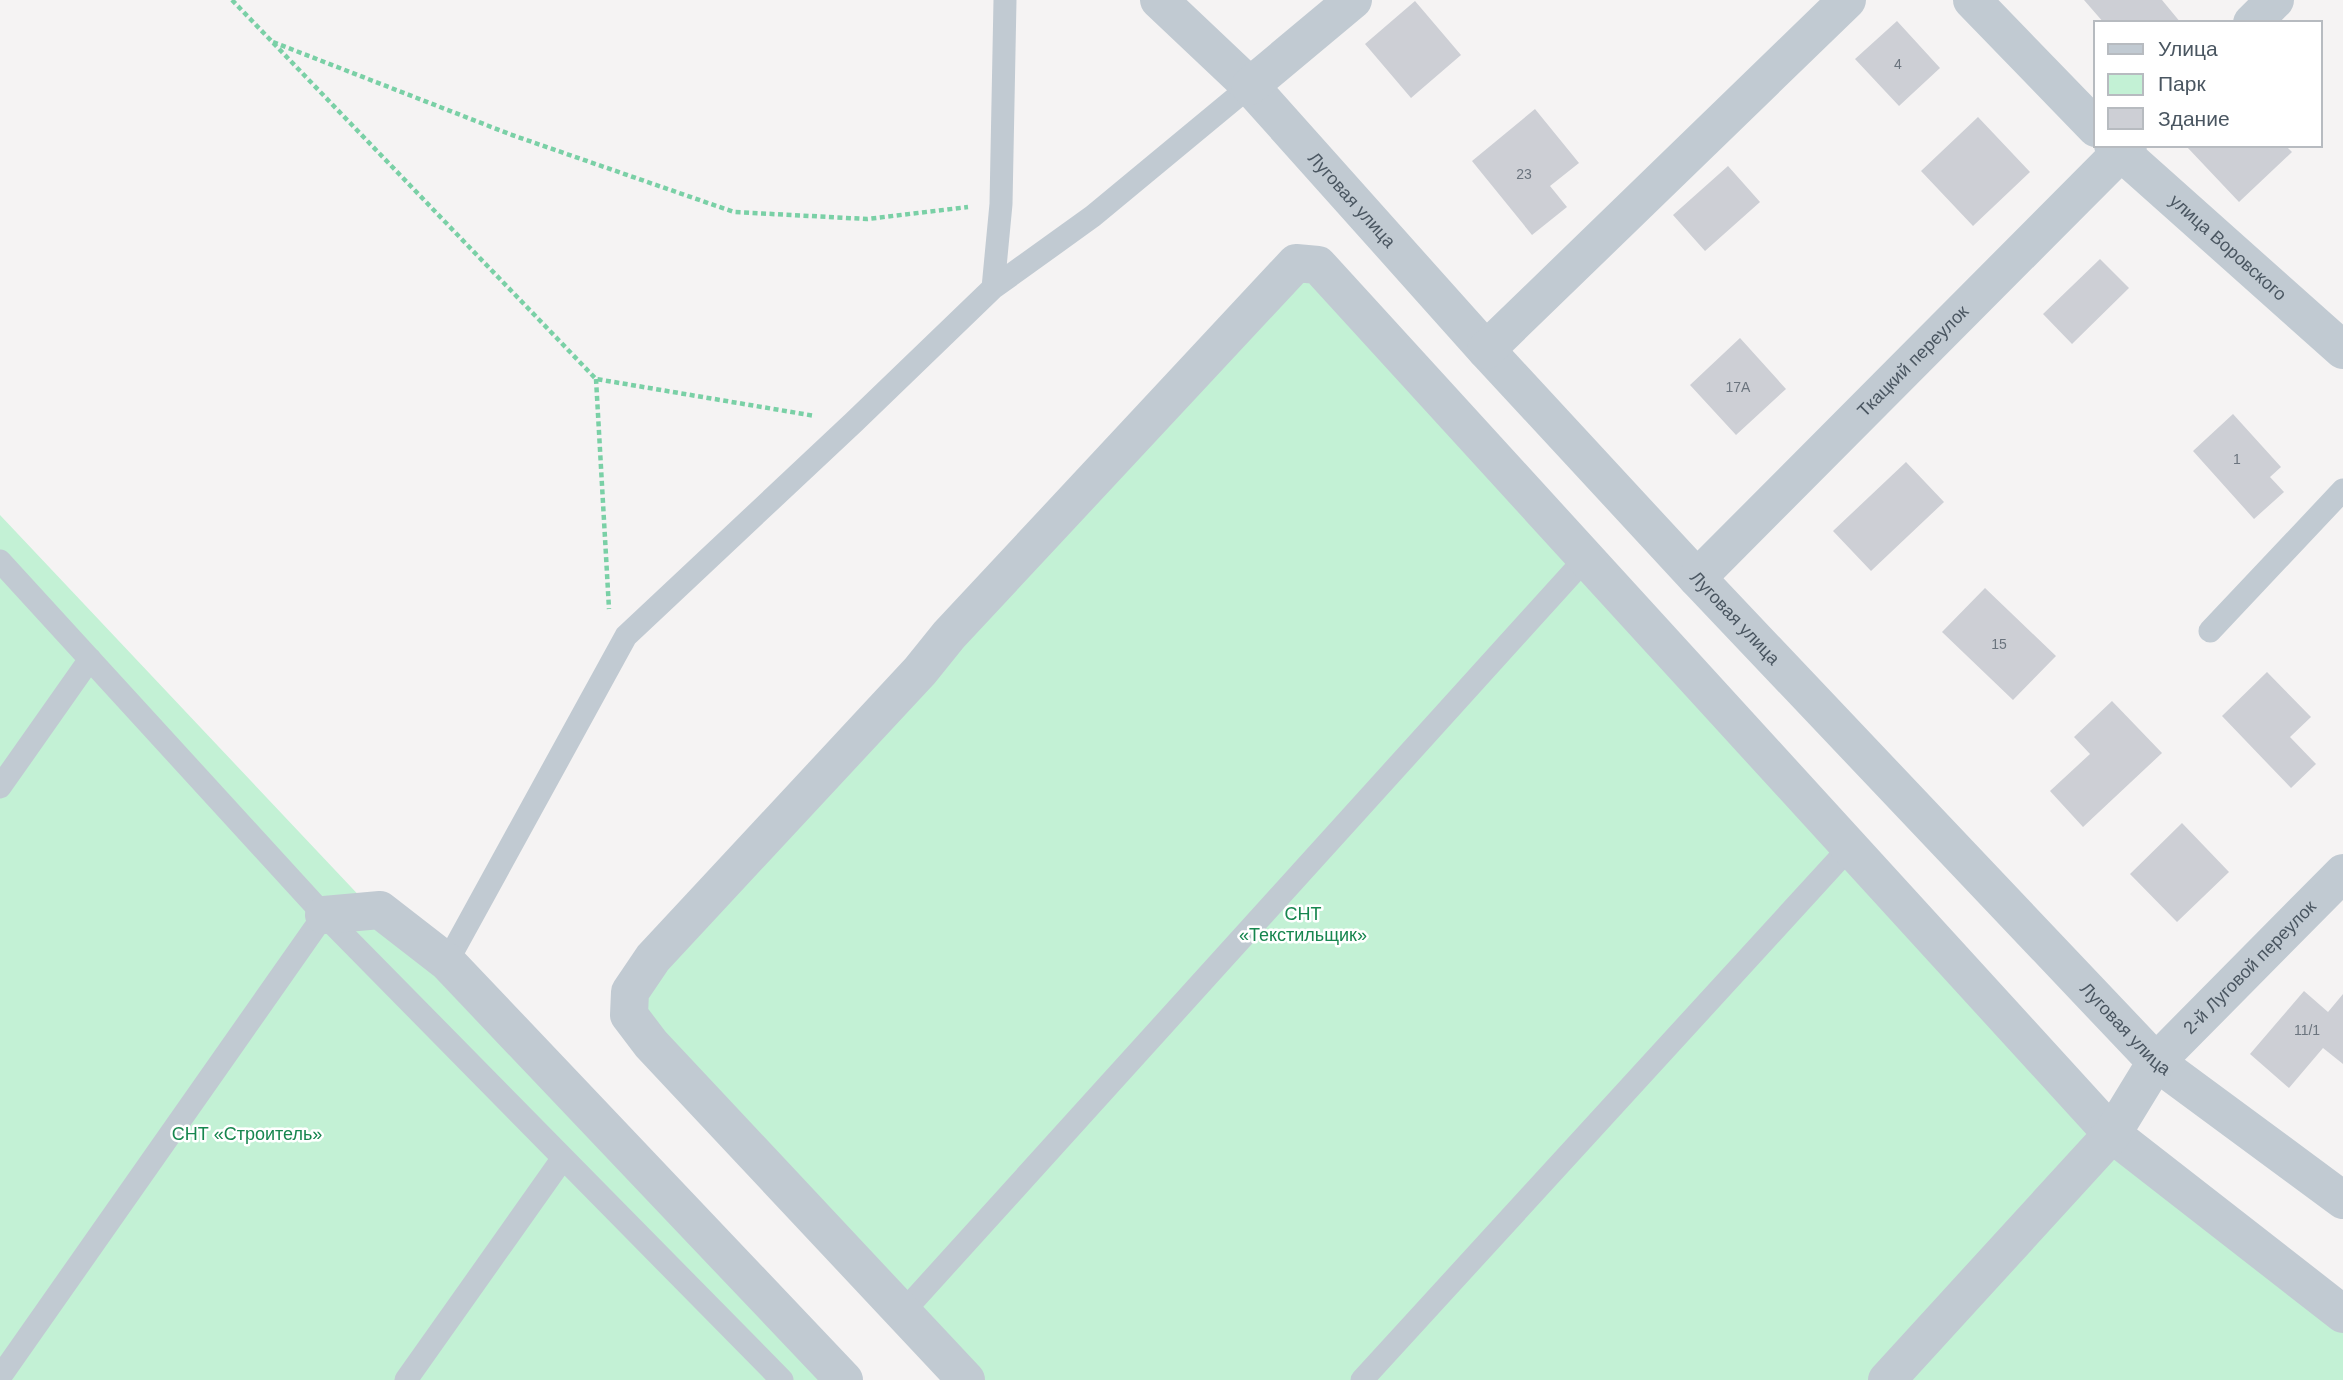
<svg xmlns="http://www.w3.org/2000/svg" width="2343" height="1380" font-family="Arial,sans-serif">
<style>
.green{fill:#c3f1d5}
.building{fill:#cdcfd5}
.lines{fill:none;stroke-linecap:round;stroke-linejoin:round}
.path{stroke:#7ad0a6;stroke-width:4.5;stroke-dasharray:5 3.5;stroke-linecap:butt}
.service{stroke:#c1cad2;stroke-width:23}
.minor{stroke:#c1cad2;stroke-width:38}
.labels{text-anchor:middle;stroke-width:5;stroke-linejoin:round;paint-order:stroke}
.number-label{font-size:14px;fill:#6b747e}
.street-label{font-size:18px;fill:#4a5661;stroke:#fff}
.park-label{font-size:18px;fill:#17864f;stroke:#fff}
</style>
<rect width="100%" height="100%" fill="#f5f3f3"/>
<!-- green -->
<path class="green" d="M1296,263L2112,1134L2343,1314V1380H966L630,992Z
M0,515L469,1012L826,1380H0Z"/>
<!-- building -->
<path class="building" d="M2084,0H2162L2181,23H2104Z
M1415,1L1461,55L1411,98L1365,44Z
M1897,21L1940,68L1899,106L1855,59Z
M1535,109L1579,163L1550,186L1567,207L1532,235L1472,161Z
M1978,117L2030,172L1973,226L1921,171Z
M2189,145H2285L2292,152L2239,202L2187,147Z
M1728,166L1760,202L1705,251L1673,215Z
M2100,259L2129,288L2072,344L2043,314Z
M1740,338L1786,389L1736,435L1690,385Z
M2233,414L2281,467L2270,477L2284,492L2254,519L2193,451Z
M1906,462L1944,502L1871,571L1833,531Z
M1985,588L2056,656L2013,700L1942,632Z
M2267,672L2311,717L2290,737L2316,764L2291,788L2222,716Z
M2112,701L2162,753L2083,827L2050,791L2090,754L2074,737Z
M2182,823L2229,872L2177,922L2130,874Z
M2304,991L2328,1012L2343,994V1064L2323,1048L2289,1088L2250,1054Z"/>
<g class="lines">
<!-- path -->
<path class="path" d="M232,0L596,379L815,416
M273,42L512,135L734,212L867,219L968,207
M596,379L609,609"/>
<!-- service -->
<path class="service" d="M993,288L1001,204L1005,0
M0,561L324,915L782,1380
M2210,631L2343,490
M0,787L90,659
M447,962L626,636L854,422L993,288L1093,216L1250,86
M903,1312L1586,558
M0,1377L324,915
M406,1380L563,1158
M1362,1380L1850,847"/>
<!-- minor -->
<g class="minor">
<path id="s1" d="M1159,0L1250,86L1486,350L1697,578L2156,1062L2343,1200"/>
<path d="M1972,0L2096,128"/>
<path d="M2252,23L2275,0"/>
<path d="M1250,86L1353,0"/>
<path id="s2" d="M2113,145L2343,350"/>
<path d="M1486,350L1847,0"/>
<path id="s3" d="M1697,578L2128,145"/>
<path d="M324,915L380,910L447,962L844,1380"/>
<path d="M966,1380L651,1044L629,1015L630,992L653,958L920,671L949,635L1296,263L1318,265L2112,1134L2343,1314"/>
<path id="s4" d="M1887,1380L2112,1134L2156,1062L2343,873"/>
</g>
</g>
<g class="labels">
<!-- number labels -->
<g class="number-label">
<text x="1898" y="69">4</text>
<text x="1524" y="179">23</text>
<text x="1738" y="392">17А</text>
<text x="2237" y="464">1</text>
<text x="1999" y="649">15</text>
<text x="2307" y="1035">11/1</text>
</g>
<!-- street labels -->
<g class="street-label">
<text dy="6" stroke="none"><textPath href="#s1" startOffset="278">Луговая улица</textPath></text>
<text dy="6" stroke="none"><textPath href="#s2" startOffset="154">улица Воровского</textPath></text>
<text dy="6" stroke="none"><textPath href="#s3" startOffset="306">Ткацкий переулок</textPath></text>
<text dy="6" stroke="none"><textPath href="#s1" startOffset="845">Луговая улица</textPath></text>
<text dy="6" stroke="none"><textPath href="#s4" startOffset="551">2-й Луговой переулок</textPath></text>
<text dy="6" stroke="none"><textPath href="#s1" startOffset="1412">Луговая улица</textPath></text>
</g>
<!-- park labels -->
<g class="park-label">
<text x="1303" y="920">СНТ<tspan x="1303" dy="21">«Текстильщик»</tspan></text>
<text x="247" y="1140">СНТ «Строитель»</text>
</g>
</g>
<!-- legend -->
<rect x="2094" y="21" width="228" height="126" fill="#ffffff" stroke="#b7bbc0" stroke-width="2"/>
<rect x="2108" y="44" width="35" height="10" fill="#c1cad2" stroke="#b7bbc0" stroke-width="2"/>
<text x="2158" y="56" font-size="21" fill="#4a5661">Улица</text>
<rect x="2108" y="74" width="35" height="21" fill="#c3f1d5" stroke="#b7bbc0" stroke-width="2"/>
<text x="2158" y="91" font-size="21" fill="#4a5661">Парк</text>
<rect x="2108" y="108" width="35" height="21" fill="#cdcfd5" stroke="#b7bbc0" stroke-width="2"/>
<text x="2158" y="126" font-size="21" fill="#4a5661">Здание</text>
</svg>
